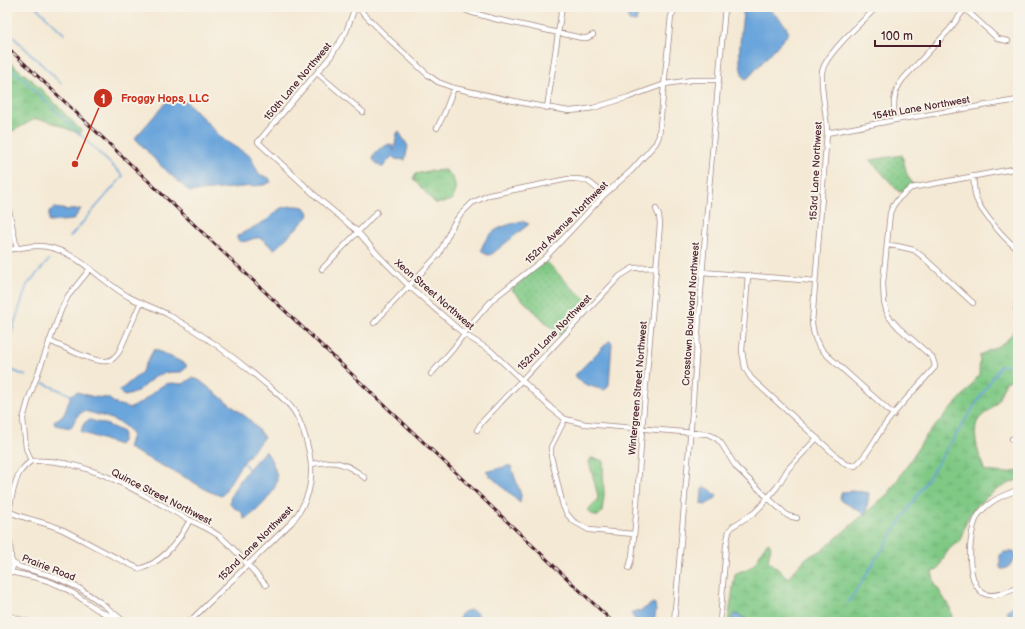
<svg xmlns="http://www.w3.org/2000/svg" width="1025" height="629" font-family="'Balsamiq Sans',sans-serif">
<style>
.wetland{fill:url(#wetland-marsh);stroke:#647458}
.park{fill:url(#park-dots);stroke:#647458}
.water{fill:#6ba5db;stroke:#5a6283}
.lines{fill:none;stroke-linecap:round;stroke-linejoin:round}
.stream{stroke:#6ba5db;stroke-width:1.5}
.minor-casing{stroke:#9f8480;stroke-width:6}
.minor{stroke:#fff;stroke-width:4.5}
.rail-casing{stroke:#4a1f2b;stroke-width:3}
.rail{stroke:#f7f3e8;stroke-width:1.5;stroke-dasharray:4.5;stroke-linecap:butt}
.labels{text-anchor:middle;stroke-width:4;stroke-linejoin:round;paint-order:stroke}
.street-label{font-size:10px;fill:#4a1f2b;stroke:#f7f3e8}
.leader{fill:none;stroke:#c8321e;stroke-width:1.5}
.callout-dot{fill:#c8321e;stroke:#f7f3e8;stroke-width:1.5}
.mark-label{font-size:12px;text-anchor:middle;font-weight:bold;fill:#fff}
.callout-label{font-size:11px;text-anchor:middle;font-weight:bold;fill:#c8321e;stroke:#f7f3e8;stroke-width:4;stroke-linejoin:round;paint-order:stroke}
</style>
<defs>
<pattern id="wetland-marsh" width="20" height="14" patternUnits="userSpaceOnUse"><rect width="20" height="14" fill="#7fc985"/><path d="M1 5h8M5 5V1M11 12h8M15 12V8" fill="none" stroke="#6fac73"/></pattern>
<pattern id="park-dots" width="8" height="8" patternUnits="userSpaceOnUse"><rect width="8" height="8" fill="#7fc985"/><path d="M2 2h.1M6 6h.1" fill="none" stroke="#6fac73" stroke-width="1.8" stroke-linecap="round"/></pattern>
</defs>
<rect width="100%" height="100%" fill="#f7f3e8"/>
<filter id="ink" filterUnits="userSpaceOnUse"><feTurbulence type="fractalNoise" baseFrequency=".025" numOctaves="2"/><feDisplacementMap in="SourceGraphic" scale="8" xChannelSelector="R" yChannelSelector="G"/><feConvolveMatrix kernelMatrix="1 2 1 2 8 2 1 2 1" color-interpolation-filters="sRGB"/></filter>
<filter id="wash" filterUnits="userSpaceOnUse"><feTurbulence type="fractalNoise" baseFrequency=".012" numOctaves="4" result="noise"/><feDisplacementMap in="SourceGraphic" scale="16" xChannelSelector="R" yChannelSelector="G"/><feGaussianBlur stdDeviation="0.9" result="paint"/><feColorMatrix in="noise" values="0 0 0 0 0 0 0 0 0 0 0 0 0 0 0 0 0 1.4 0 .05"/><feComposite in="paint" operator="in"/></filter>
<g filter="url(#wash)">
<rect width="100%" height="100%" fill="#f4e9d4"/>
<!-- wetland -->
<path class="wetland" d="M7,60L33,81L81,130L80,134L48,121L35,119L7,134Z
M445,170C456,179 457,186 453,199L444,203H435L413,179L416,174L428,171Z
M1018,295V377L1006,382C1002,388 1001,396 997,402C993,409 984,413 979,419C970,432 980,459 985,471L1005,473L1018,471V480C1003,484 981,499 972,512C966,520 963,531 960,541C948,547 943,558 938,570L932,572L935,584L950,608L953,622H728L735,574C741,570 750,570 755,563C761,556 760,548 769,542L771,547L768,560L788,578L806,558L822,550L889,493L926,436L969,389L979,375L980,355C990,349 1005,345 1012,334C1014,331 1017,323 1017,319C1017,310 1010,303 1018,295Z
M591,458L598,459L603,461L604,496L602,512L598,516H594L587,510L597,501L598,496L589,462Z"/>
<!-- park -->
<path class="park" d="M902,155L907,174L913,185L899,192L870,160Z
M546,261L571,287L591,303L560,336L511,289Z"/>
<!-- water -->
<path class="water" d="M624,7H638V12L636,22L629,21Z
M744,7H767C774,15 786,22 789,33L748,78L745,79C735,69 742,21 744,7Z
M178,97L189,104L224,140L250,156L259,174L269,178L271,182L264,185L190,192L159,164L135,138L169,99Z
M399,132L408,146L405,160L395,159L392,156L383,167H381L373,160C373,150 382,148 389,144L393,146V150L394,151L397,133Z
M291,206C298,206 307,205 309,214L308,217L275,249C269,247 265,239 259,238C250,237 245,246 237,239V236L267,220L273,214L281,208Z
M54,208L69,210L81,209L73,220L49,222V211Z
M522,221L529,224L492,254L488,255L484,253L481,250C488,229 503,226 522,221Z
M610,340L612,343L609,384L607,388L604,390C594,387 580,385 575,375Z
M154,349L186,364V368L181,372C176,372 170,372 165,373C148,376 141,395 124,396L119,391L141,373Z
M192,378L199,380L250,420L264,437L239,468L222,496L208,491L190,480L128,448L132,435C125,420 99,415 84,411L77,416L71,428L55,425L54,421L64,415L71,395L77,392L94,397L108,398L116,404L131,408L142,402L156,390L165,384L171,383L183,384Z
M90,420L108,425L123,432C123,438 123,441 119,445L81,432C82,426 84,421 90,420Z
M265,451C270,455 277,472 277,479C277,491 255,515 244,519C243,517 243,515 242,513C239,509 231,508 230,503C228,491 257,459 265,451Z
M507,466H511L521,495L520,503L486,472Z
M705,487L711,490L717,496L714,500L705,505L701,504L702,489Z
M855,491L869,493L866,515L842,501L840,498L842,492Z
M1004,552H1013L1018,555C1013,561 1009,570 1001,569L1000,567V555Z
M653,603L655,604L656,611L654,622C644,622 635,624 631,613L632,612L642,610Z
M1018,605V622H1014L1006,611L1013,606Z
M470,610C476,611 481,616 481,622H460L459,620C460,613 463,612 470,610Z
M736,614L751,621V622H731L732,617Z"/>
<g class="lines">
<!-- stream -->
<path class="stream" d="M36,7L64,34
M7,31L61,83
M7,65L24,80L123,176L70,237
M7,346L27,285L49,260
M7,368L26,376
M43,383L71,395
M243,462L249,470
M848,603L1000,366L1018,363"/>
</g>
</g>
<g filter="url(#ink)">
<g class="lines">
<!-- minor casing -->
<g class="minor-casing">
<path id="minor" d="M355,7L346,32L331,56L258,142L319,199L357,231L379,256L409,286L464,334L491,351L551,408L565,419L585,424L708,434L716,438L721,443L736,467L768,498L788,516L797,518
M357,7L392,42L428,75L438,82L454,88L528,104L569,111L580,110L593,108L629,97L665,84L692,80H719
M458,7L470,12L495,19L582,38H587L593,35
M877,7C863,21 825,54 822,72C820,88 827,115 827,133L812,323C814,338 816,344 827,355L894,415
M964,8L998,39L1008,41
M317,73L363,112
M547,108L562,7
M895,120C893,104 893,92 903,79L950,29L966,7
M437,128L444,114L454,88
M827,133L895,120L1018,100
M973,176C974,183 974,192 976,198C981,212 1006,241 1018,249
M7,201L17,249
M887,245L897,246L914,250L923,257L973,303
M7,250C17,249 27,246 37,246C75,246 100,282 131,298C143,304 155,308 167,314C201,333 232,355 261,380C273,390 286,399 294,411C303,425 307,441 310,457C314,482 308,502 292,522L189,622
M322,269L377,212
M702,272L815,281
M748,275L742,351L745,368L751,378L845,464L855,466C869,454 874,440 884,426C899,405 918,387 935,367L934,362L932,357L899,328L888,316L884,302L883,283L890,213L893,206L899,198L911,188L1018,168
M374,323L439,254L453,225L459,216L472,203L489,195L568,179C588,178 590,182 604,195
M49,341C62,346 93,363 106,361C112,361 115,357 119,352L141,302
M431,374L453,349L472,323L493,299L545,258L604,195L632,170L656,143L659,136L671,16L676,8
M565,419L551,447V456L563,506L567,514L573,521L589,530L634,534
M477,430L482,422L620,276L633,268L656,267
M1012,439L1018,436
M31,461C84,457 135,490 180,515C194,523 210,528 222,538C238,552 252,570 266,585
M31,461L26,448L23,419L29,398L61,310L68,296L90,269
M311,464C334,460 346,462 365,478
M1018,490C1003,495 989,501 979,514C968,529 964,585 985,594C994,598 1009,591 1018,588
M10,512C27,520 46,522 63,530C89,543 114,558 140,569C163,562 179,541 190,520
M7,537C7,522 12,485 20,472C23,468 27,464 31,461
M7,538V537L10,543L11,558
M7,556C15,561 15,569 7,574
M13,563L20,567L53,576L79,588L100,602L125,622
M629,568L632,557L636,516L642,430L660,224L659,216L656,209
M10,572C30,576 48,579 66,589C81,596 100,616 117,617
M7,615L28,622
M674,622L691,426L706,223L725,7
M720,622L726,546L729,531L733,526L754,513L760,507L777,487L788,469L817,438"/>
</g>
<!-- minor -->
<use href="#minor" class="minor"/>
<!-- rail casing -->
<g class="rail-casing">
<path id="rail" d="M7,47L613,622"/>
</g>
<!-- rail -->
<use href="#rail" class="rail"/>
</g>
</g>
<g class="labels">
<!-- street labels -->
<g class="street-label">
<text transform="translate(297 81) rotate(-50)" y="4">150th Lane Northwest</text>
<text transform="translate(921 107) rotate(-10)" y="4">154th Lane Northwest</text>
<text transform="translate(815 171) rotate(-87)" y="4">153rd Lane Northwest</text>
<text transform="translate(566 222) rotate(-45)" y="4">152nd Avenue Northwest</text>
<text transform="translate(435 294) rotate(41)" y="4">Xeon Street Northwest</text>
<text transform="translate(690 314) rotate(-86)" y="4">Crosstown Boulevard Northwest</text>
<text transform="translate(554 332) rotate(-46)" y="4">152nd Lane Northwest</text>
<text transform="translate(637 388) rotate(-85)" y="4">Wintergreen Street Northwest</text>
<text transform="translate(162 496) rotate(27)" y="4">Quince Street Northwest</text>
<text transform="translate(255 543) rotate(-45)" y="4">152nd Lane Northwest</text>
<text transform="translate(49 567) rotate(21)" y="4">Prairie Road</text>
</g>
</g>
<!-- callouts -->
<path class="leader" d="M75 164L103 98"/>
<g class="callout-dot">
<circle cx="75" cy="164" r="4"/>
<circle cx="103" cy="98" r="10"/>
</g>
<g class="mark-label">
<text x="103" y="103">1</text>
</g>
<g class="callout-label">
<text x="165" y="102">Froggy Hops, LLC</text>
</g>
<!-- margin -->
<rect width="1025" height="629" fill="none" stroke="#f7f3e8" stroke-width="24"/>
<!-- scale -->
<path d="M875 40v6h65v-6" fill="none" stroke="#4a1f2b" stroke-width="2"/>
<text x="881" y="40" font-size="12" fill="#4a1f2b" stroke="#f7f3e8" stroke-width="3" paint-order="stroke">100 m</text>
</svg>
